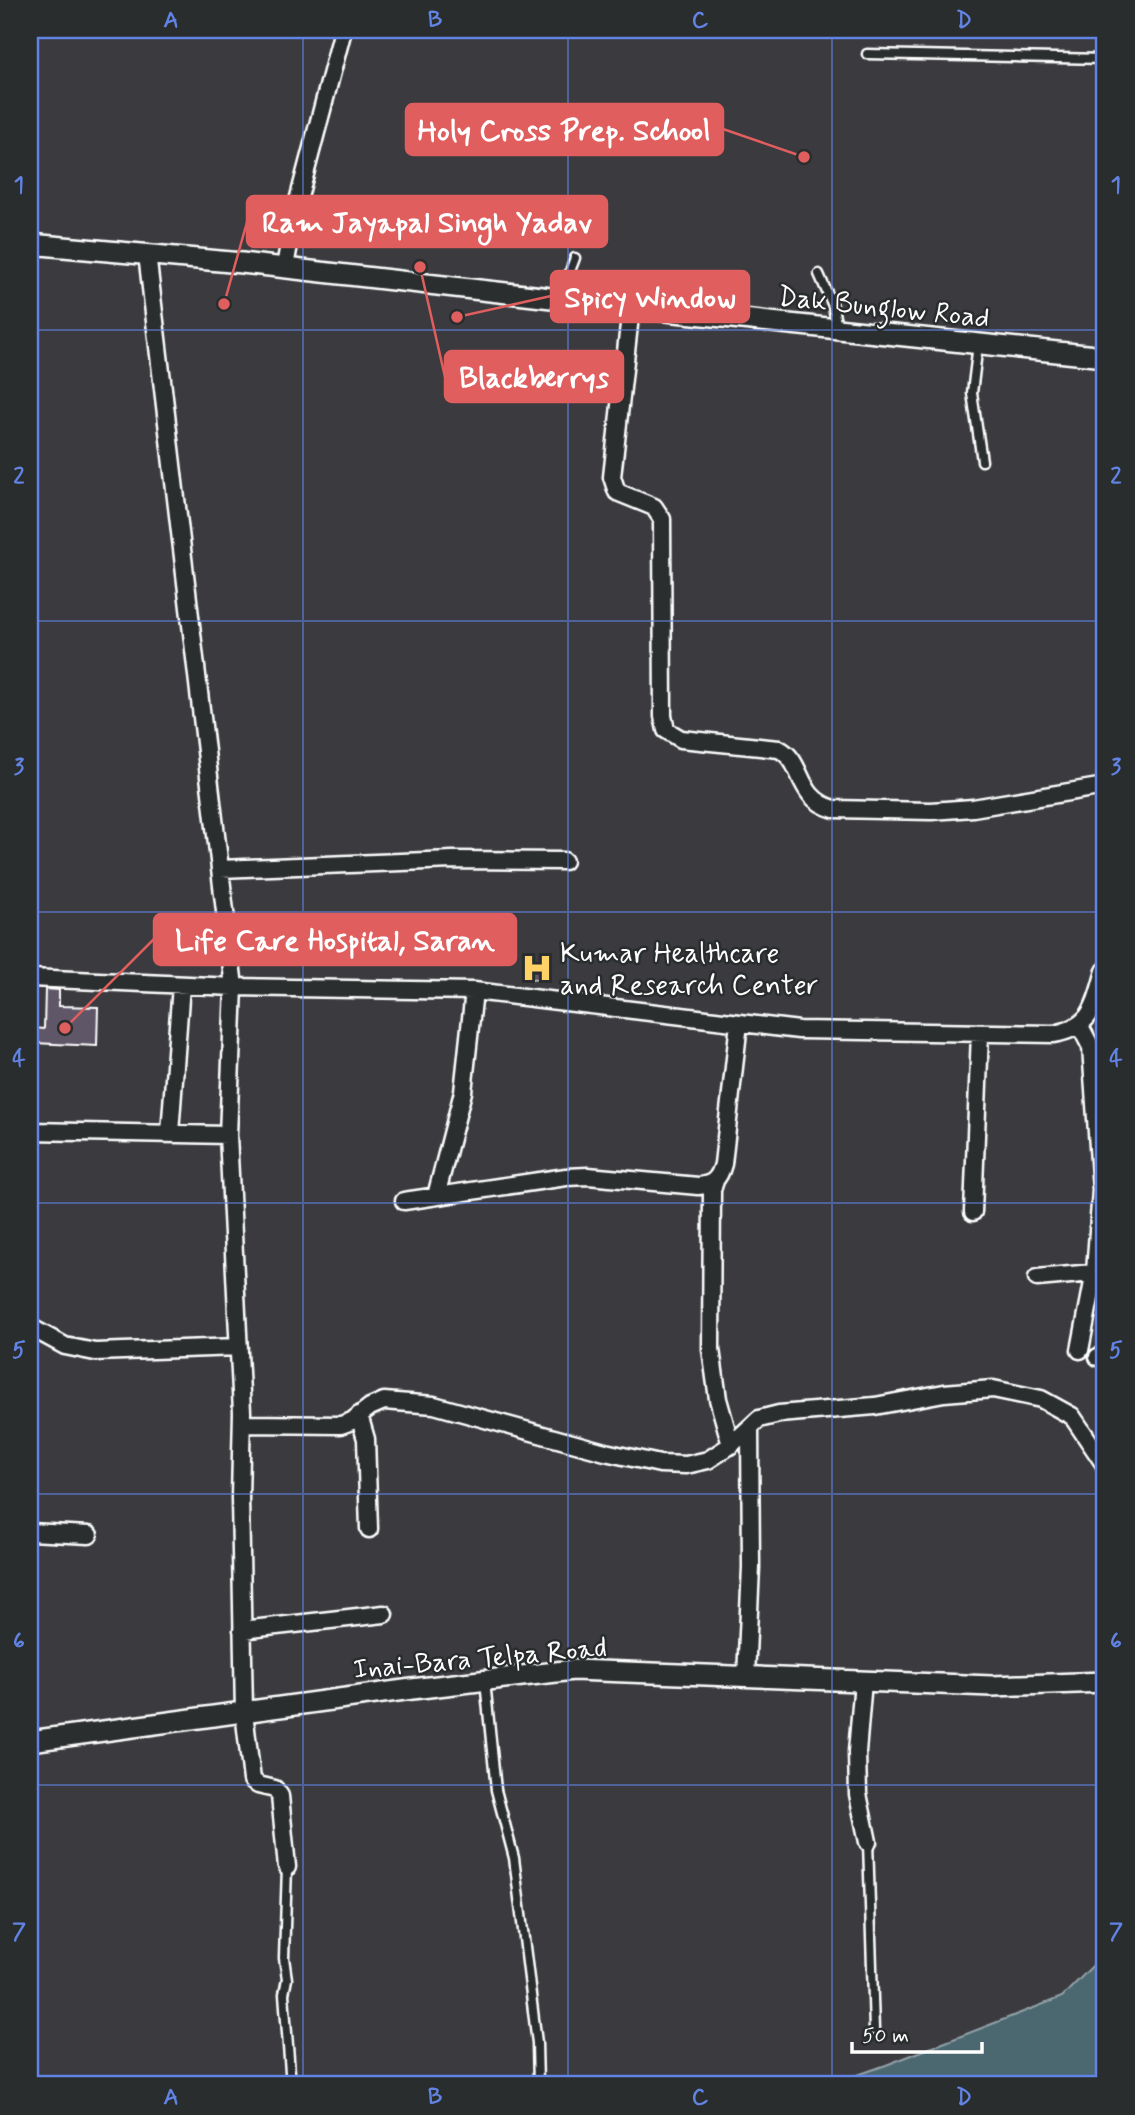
<svg xmlns="http://www.w3.org/2000/svg" width="1135" height="2115" font-family="Mynerve,sans-serif">
<style>
.water{fill:#4c6771;stroke:#94a4aa;stroke-width:2}
.building{fill:#5e5768;stroke:#fff;stroke-width:2}
.lines{fill:none;stroke-linecap:round;stroke-linejoin:round}
.service-casing{stroke:#fff;stroke-width:13}
.minor-casing{stroke:#fff;stroke-width:21}
.tertiary-casing{stroke:#fff;stroke-width:24}
.service{stroke:#2a2d2e;stroke-width:8}
.minor{stroke:#2a2d2e;stroke-width:16}
.tertiary{stroke:#2a2d2e;stroke-width:19}
.grid{fill:none;stroke:#6183e4;stroke-width:2;stroke-opacity:0.55}
.labels{text-anchor:middle;stroke-width:5;stroke-linejoin:round;paint-order:stroke}
.street-label{font-size:28px;fill:#fff;stroke:#2a2d2e}
.poi-label{font-size:28px;fill:#fff;stroke:#2a2d2e;text-anchor:start}
.leader{fill:none;stroke:#e05e5e;stroke-width:2.5}
.callout-dot{fill:#e05e5e;stroke:#2a2d2e;stroke-width:2.5}
.callout{fill:#e05e5e;stroke:#e05e5e;stroke-width:2.5}
.callout-label{font-size:30px;text-anchor:middle;font-weight:bold;fill:#fff}
.neatline{fill:none;stroke:#6183e4;stroke-width:2.5}
.grid-label{font-size:23px;text-anchor:middle;font-weight:bold;fill:#6183e4}
</style>
<rect width="100%" height="100%" fill="#3a3a3f"/>
<filter id="ink" filterUnits="userSpaceOnUse"><feTurbulence type="fractalNoise" baseFrequency=".0143" numOctaves="2"/><feDisplacementMap in="SourceGraphic" scale="14" xChannelSelector="R" yChannelSelector="G"/><feConvolveMatrix kernelMatrix="1 2 1 2 8 2 1 2 1" color-interpolation-filters="sRGB"/></filter>
<g filter="url(#ink)">
<!-- water -->
<path class="water" d="M1105,1953V2085H829L886,2065L1062,1997Z"/>
<!-- building -->
<path class="building" d="M531,959H546V980L530,979Z
M45,989L59,990V1006L98,1007L97,1046L34,1043V1028L44,1029Z"/>
<g class="lines">
<!-- service casing -->
<g class="service-casing">
<path id="service" d="M867,54L1105,59
M819,274L833,306L837,329
M565,299L567,279L575,258
M978,344L972,393L982,461
M485,1681L496,1790L514,1858L537,2043L538,2085
M868,1842L874,2030
M287,1867L284,1958L287,1979L284,1994L291,2085"/>
</g>
<!-- minor casing -->
<g class="minor-casing">
<path id="minor" d="M147,254L234,987L228,1135L242,1412L240,1498L244,1712L252,1780L258,1785L275,1789L280,1796L287,1867
M285,267L294,216L343,30
M631,307L612,477L617,492L654,507L662,519L663,716L666,730L681,739L779,749C805,762 795,798 834,809L931,811L973,808L1105,786
M220,869L453,860L564,861
M30,978L234,987L474,991L799,1030L1054,1034C1093,1027 1095,1005 1105,971
M30,1131L228,1135
M170,1133L181,985
M715,1181L712,1190L711,1349L718,1399L731,1445
M436,1196L463,1092L474,991
M404,1201L566,1177L588,1176L698,1186C713,1185 719,1179 723,1164L739,1023
M973,1212L980,1033
M1037,1278L1104,1272
M30,1327L65,1346L95,1352L239,1347
M1080,1350L1095,1272L1101,1190L1091,1047L1080,1026
M1098,1357L1105,1358
M359,1415L366,1439L369,1529
M242,1424L341,1425L352,1421L370,1407L384,1401L434,1405L605,1452L660,1464L686,1465L708,1460L731,1445L759,1419L779,1414L875,1406L944,1393L993,1389L1041,1399L1072,1416L1105,1465
M30,1532L89,1535
M242,1630L384,1614
M746,1677L751,1567L750,1428
M863,1681L857,1752L858,1794L868,1842"/>
</g>
<!-- tertiary casing -->
<g class="tertiary-casing">
<path id="tertiary" d="M30,244L242,263L675,312L1105,357
M30,1741L412,1689L573,1670L992,1686L1105,1682"/>
</g>
<!-- service -->
<use href="#service" class="service"/>
<!-- minor -->
<use href="#minor" class="minor"/>
<!-- tertiary -->
<use href="#tertiary" class="tertiary"/>
</g>
</g>
<!-- grid -->
<path class="grid" d="M303,30V2085M568,30V2085M832,30V2085M30,330H1105M30,621H1105M30,912H1105M30,1203H1105M30,1494H1105M30,1785H1105"/>
<!-- icons -->
<defs>
<g id="hospital-bare" transform="scale(2.415)"><path d="M-5-5h3v3.5h4V-5h3V5h-3V1.5h-4V5h-3Z" fill="#ffd166" stroke="#2a2d2e" stroke-width="2.5" paint-order="stroke"/></g>
</defs>
<g fill-rule="evenodd">
<use href="#hospital-bare" x="537" y="968"/>
</g>
<g class="labels">
<!-- street labels -->
<g class="street-label">
<text transform="translate(884 306) rotate(6)" y="10">Dak Bunglow Road</text>
<text transform="translate(480 1657) rotate(-5)" y="10">Inai-Bara Telpa Road</text>
</g>
<!-- poi labels -->
<g class="poi-label">
<text x="560" y="962">Kumar Healthcare<tspan x="560" dy="32">and Research Center</tspan></text>
</g>
</g>
<!-- callouts -->
<path class="leader" d="M804 157L723 129M224 304L247 222M457 317L551 296M420 267L445 377M65 1028L154 939"/>
<g class="callout-dot">
<circle cx="804" cy="157" r="7"/>
<circle cx="224" cy="304" r="7"/>
<circle cx="457" cy="317" r="7"/>
<circle cx="420" cy="267" r="7"/>
<circle cx="65" cy="1028" r="7"/>
</g>
<g class="callout">
<rect x="406" y="104" width="317" height="51" rx="7"/>
<rect x="247" y="196" width="360" height="51" rx="7"/>
<rect x="551" y="271" width="198" height="51" rx="7"/>
<rect x="445" y="351" width="178" height="51" rx="7"/>
<rect x="154" y="914" width="362" height="51" rx="7"/>
</g>
<g class="callout-label">
<text x="564" y="140">Holy Cross Prep. School</text>
<text x="427" y="232">Ram Jayapal Singh Yadav</text>
<text x="650" y="307">Spicy Window</text>
<text x="534" y="387">Blackberrys</text>
<text x="335" y="950">Life Care Hospital, Saran</text>
</g>
<!-- margin -->
<rect width="1135" height="2115" fill="none" stroke="#2a2d2e" stroke-width="77"/>
<!-- scale -->
<path d="M852 2042v10h130v-10" fill="none" stroke="#ffffff" stroke-width="3.5"/>
<text x="862" y="2042" font-size="21" fill="#ffffff" stroke="#2a2d2e" stroke-width="5" paint-order="stroke">50 m</text>
<rect x="38" y="38" width="1058" height="2038" class="neatline"/>
<g class="grid-label">
<text x="171" y="27">A</text>
<text x="435" y="27">B</text>
<text x="700" y="27">C</text>
<text x="964" y="27">D</text>
<text x="19" y="192">1</text>
<text x="1116" y="192">1</text>
<text x="19" y="483">2</text>
<text x="1116" y="483">2</text>
<text x="19" y="774">3</text>
<text x="1116" y="774">3</text>
<text x="19" y="1065">4</text>
<text x="1116" y="1065">4</text>
<text x="19" y="1357">5</text>
<text x="1116" y="1357">5</text>
<text x="19" y="1648">6</text>
<text x="1116" y="1648">6</text>
<text x="19" y="1939">7</text>
<text x="1116" y="1939">7</text>
<text x="171" y="2104">A</text>
<text x="435" y="2104">B</text>
<text x="700" y="2104">C</text>
<text x="964" y="2104">D</text>
</g>
</svg>
